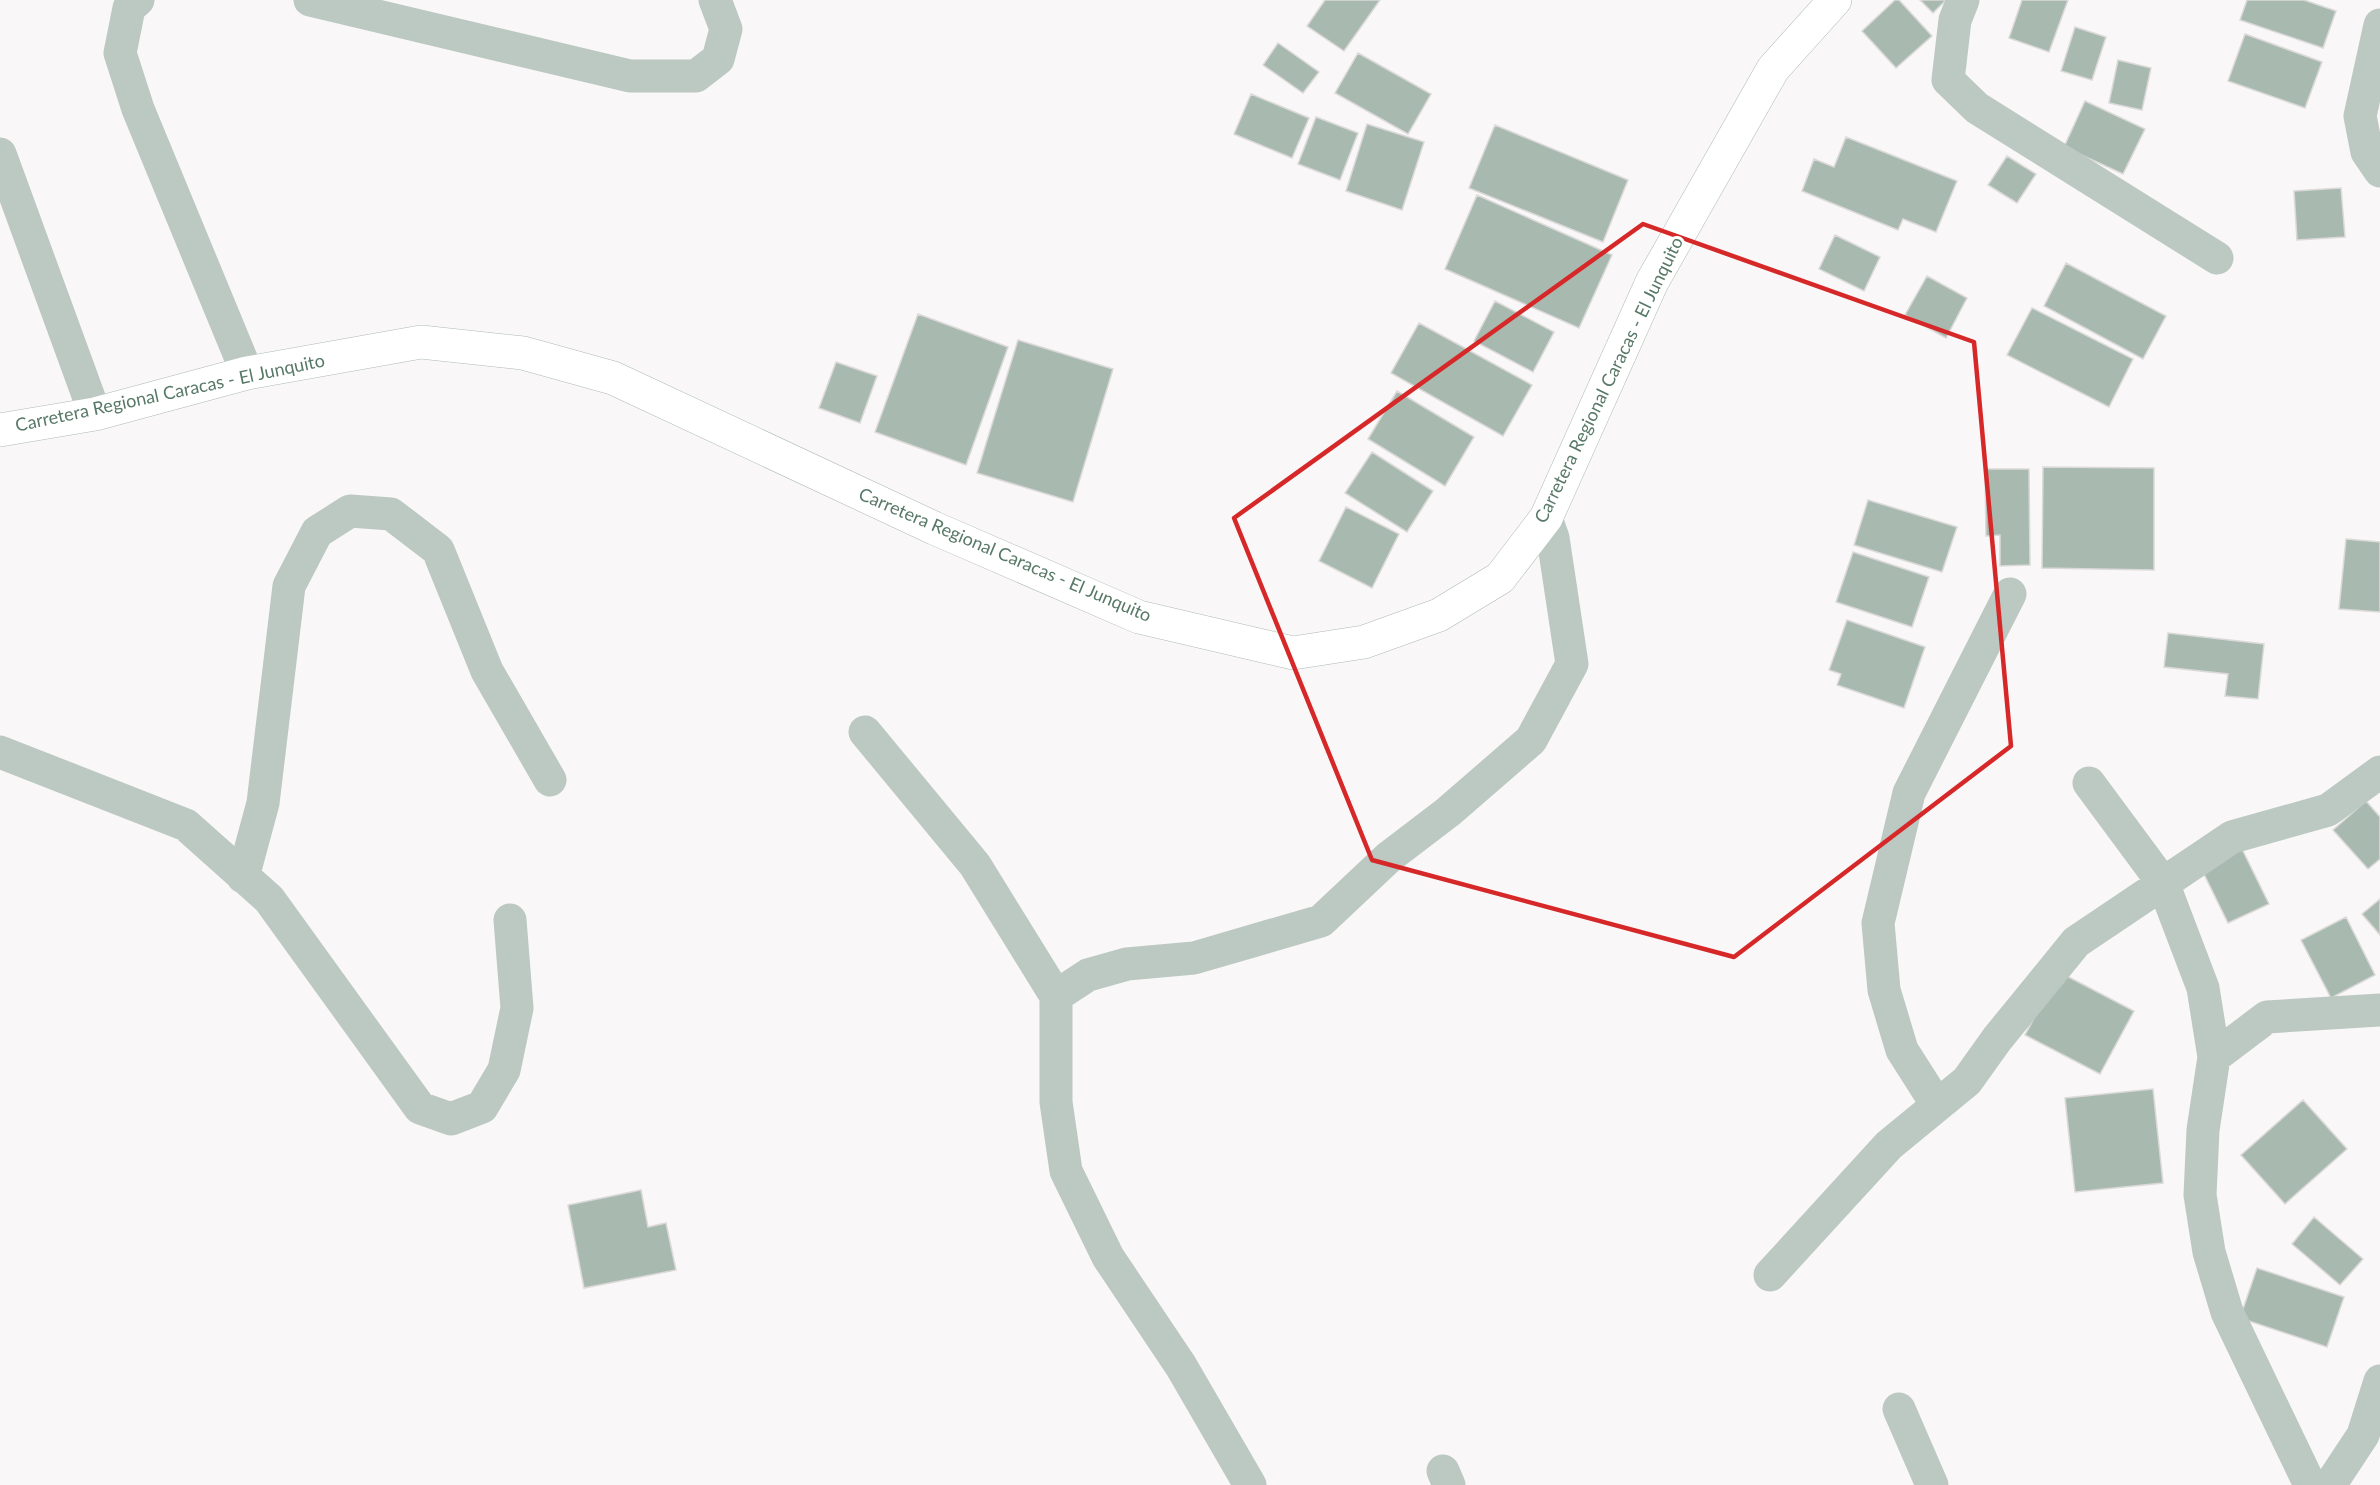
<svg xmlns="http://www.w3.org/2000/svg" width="2380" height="1485" font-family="Lato,sans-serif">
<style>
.building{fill:#a8baaf;stroke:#dbd9d9;stroke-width:1.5}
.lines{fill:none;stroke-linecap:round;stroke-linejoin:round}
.major-casing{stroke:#aebbb4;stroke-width:34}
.minor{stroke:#bcc8c2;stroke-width:33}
.major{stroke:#fff;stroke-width:33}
.marked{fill:none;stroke:#d62828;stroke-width:4.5;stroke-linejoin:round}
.labels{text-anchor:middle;stroke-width:6;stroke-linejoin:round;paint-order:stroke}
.street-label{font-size:18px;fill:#587967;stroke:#fff}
</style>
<rect width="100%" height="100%" fill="#f9f7f7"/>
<!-- building -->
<path class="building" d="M1325,0H1380L1344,51L1307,26Z
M1895,0H1899L1932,36L1896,68L1862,31Z
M1920,0H1946L1933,13Z
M2022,0H2068L2049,52L2009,38Z
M2247,0H2304L2336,11L2323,48L2240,20Z
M2075,27L2106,37L2092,80L2061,71Z
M2245,34L2322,62L2305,108L2228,81Z
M1278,43L1319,72L1303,93L1263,65Z
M1358,53L1431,94L1408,134L1335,93Z
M2118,60L2151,68L2142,110L2109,103Z
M1251,94L1309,118L1292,158L1234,134Z
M2085,101L2145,129L2123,174L2064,147Z
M1316,117L1358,133L1340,180L1298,164Z
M1367,124L1424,142L1402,210L1346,191Z
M1495,125L1628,180L1603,242L1469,188Z
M1846,137L1957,181L1936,232L1903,219L1898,230L1802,191L1814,159L1834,167Z
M2007,156L2036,174L2017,203L1988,185Z
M2341,188L2345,237L2297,240L2294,191Z
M1477,195L1612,255L1579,328L1445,269Z
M1835,235L1880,257L1864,291L1819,269Z
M2066,263L2166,316L2143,359L2044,306Z
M1927,276L1967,298L1946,338L1905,315Z
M1495,301L1554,332L1533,372L1474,341Z
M2032,308L2133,359L2109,407L2007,355Z
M918,314L1008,347L966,465L875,432Z
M1419,323L1532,385L1503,436L1391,373Z
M1018,340L1113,369L1073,502L977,473Z
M836,362L877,376L860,423L819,408Z
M1397,391L1474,437L1445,486L1368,439Z
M1372,452L1433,491L1407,532L1345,493Z
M2043,467L2154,468V570L2042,568Z
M1985,469H2029L2030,565L2000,566V535L1986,536Z
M1868,500L1957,527L1942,572L1854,545Z
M1346,507L1399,534L1372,588L1319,561Z
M2346,539L2380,542V612L2339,609Z
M1853,552L1929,577L1912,627L1836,602Z
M1847,620L1925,647L1904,708L1837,685L1841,674L1829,670Z
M2168,633L2264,644L2258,699L2225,696L2228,674L2164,667Z
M2366,801L2380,817V859L2368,869L2333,830Z
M2242,849L2269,904L2228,923L2201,868Z
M2380,899V935L2362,914Z
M2346,917L2375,975L2331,998L2301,940Z
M2059,972L2134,1011L2100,1074L2025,1035Z
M2153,1089L2163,1183L2075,1192L2065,1098Z
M2303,1100L2347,1149L2285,1204L2241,1155Z
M641,1190L648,1227L666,1223L676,1270L584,1288L568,1205Z
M2314,1217L2363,1259L2340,1285L2292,1244Z
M2257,1268L2344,1297L2327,1347L2240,1318Z"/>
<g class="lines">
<!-- major casing -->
<g class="major-casing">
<path id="major" d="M0,430L95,414L247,373L421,342L523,353L613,378L934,528L1139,617L1293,653L1364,642L1439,615L1500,578L1546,518L1652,282L1773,69L1835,0"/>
</g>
<!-- minor -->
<path class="minor" d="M138,0L129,8L120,53L138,109L247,373
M310,0L630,76H696L718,59L726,29L715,0
M1963,0L1955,20L1948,80L1977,108L2217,258
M2380,25L2360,116L2367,152L2380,171
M0,154L95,414
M865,732L975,865L1056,996V1102L1066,1171L1108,1257L1181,1366L1250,1485
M0,752L186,825L269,899L420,1108L451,1119L482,1107L504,1070L517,1008L510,920
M2089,783L2163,883L2203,988L2214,1057L2203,1130L2200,1195L2209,1252L2227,1312L2310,1485
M243,877L263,803L289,586L317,532L350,511L391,514L438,550L487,671L550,780
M1056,996L1088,975L1127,964L1194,958L1321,921L1389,857L1448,812L1531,740L1572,664L1553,538L1546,518
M2214,1057L2267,1017L2380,1010
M1937,1105L1902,1050L1884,990L1878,923L1909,793L2010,594
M1770,1275L1889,1145L1967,1081L1997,1039L2076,942L2232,837L2328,810L2380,772
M1899,1409L1932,1485
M1443,1471L1449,1485
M2330,1485L2363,1435L2380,1381"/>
<!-- major -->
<use href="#major" class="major"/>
</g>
<!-- marked area -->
<path class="marked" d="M1643,224L1974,342L2011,746L1734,957L1372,860L1234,518Z"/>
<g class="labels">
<!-- street labels -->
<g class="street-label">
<text transform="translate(1609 380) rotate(-64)" y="6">Carretera Regional Caracas - El Junquito</text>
<text transform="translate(170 393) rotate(-12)" y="6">Carretera Regional Caracas - El Junquito</text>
<text transform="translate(1005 555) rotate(23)" y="6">Carretera Regional Caracas - El Junquito</text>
</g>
</g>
</svg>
